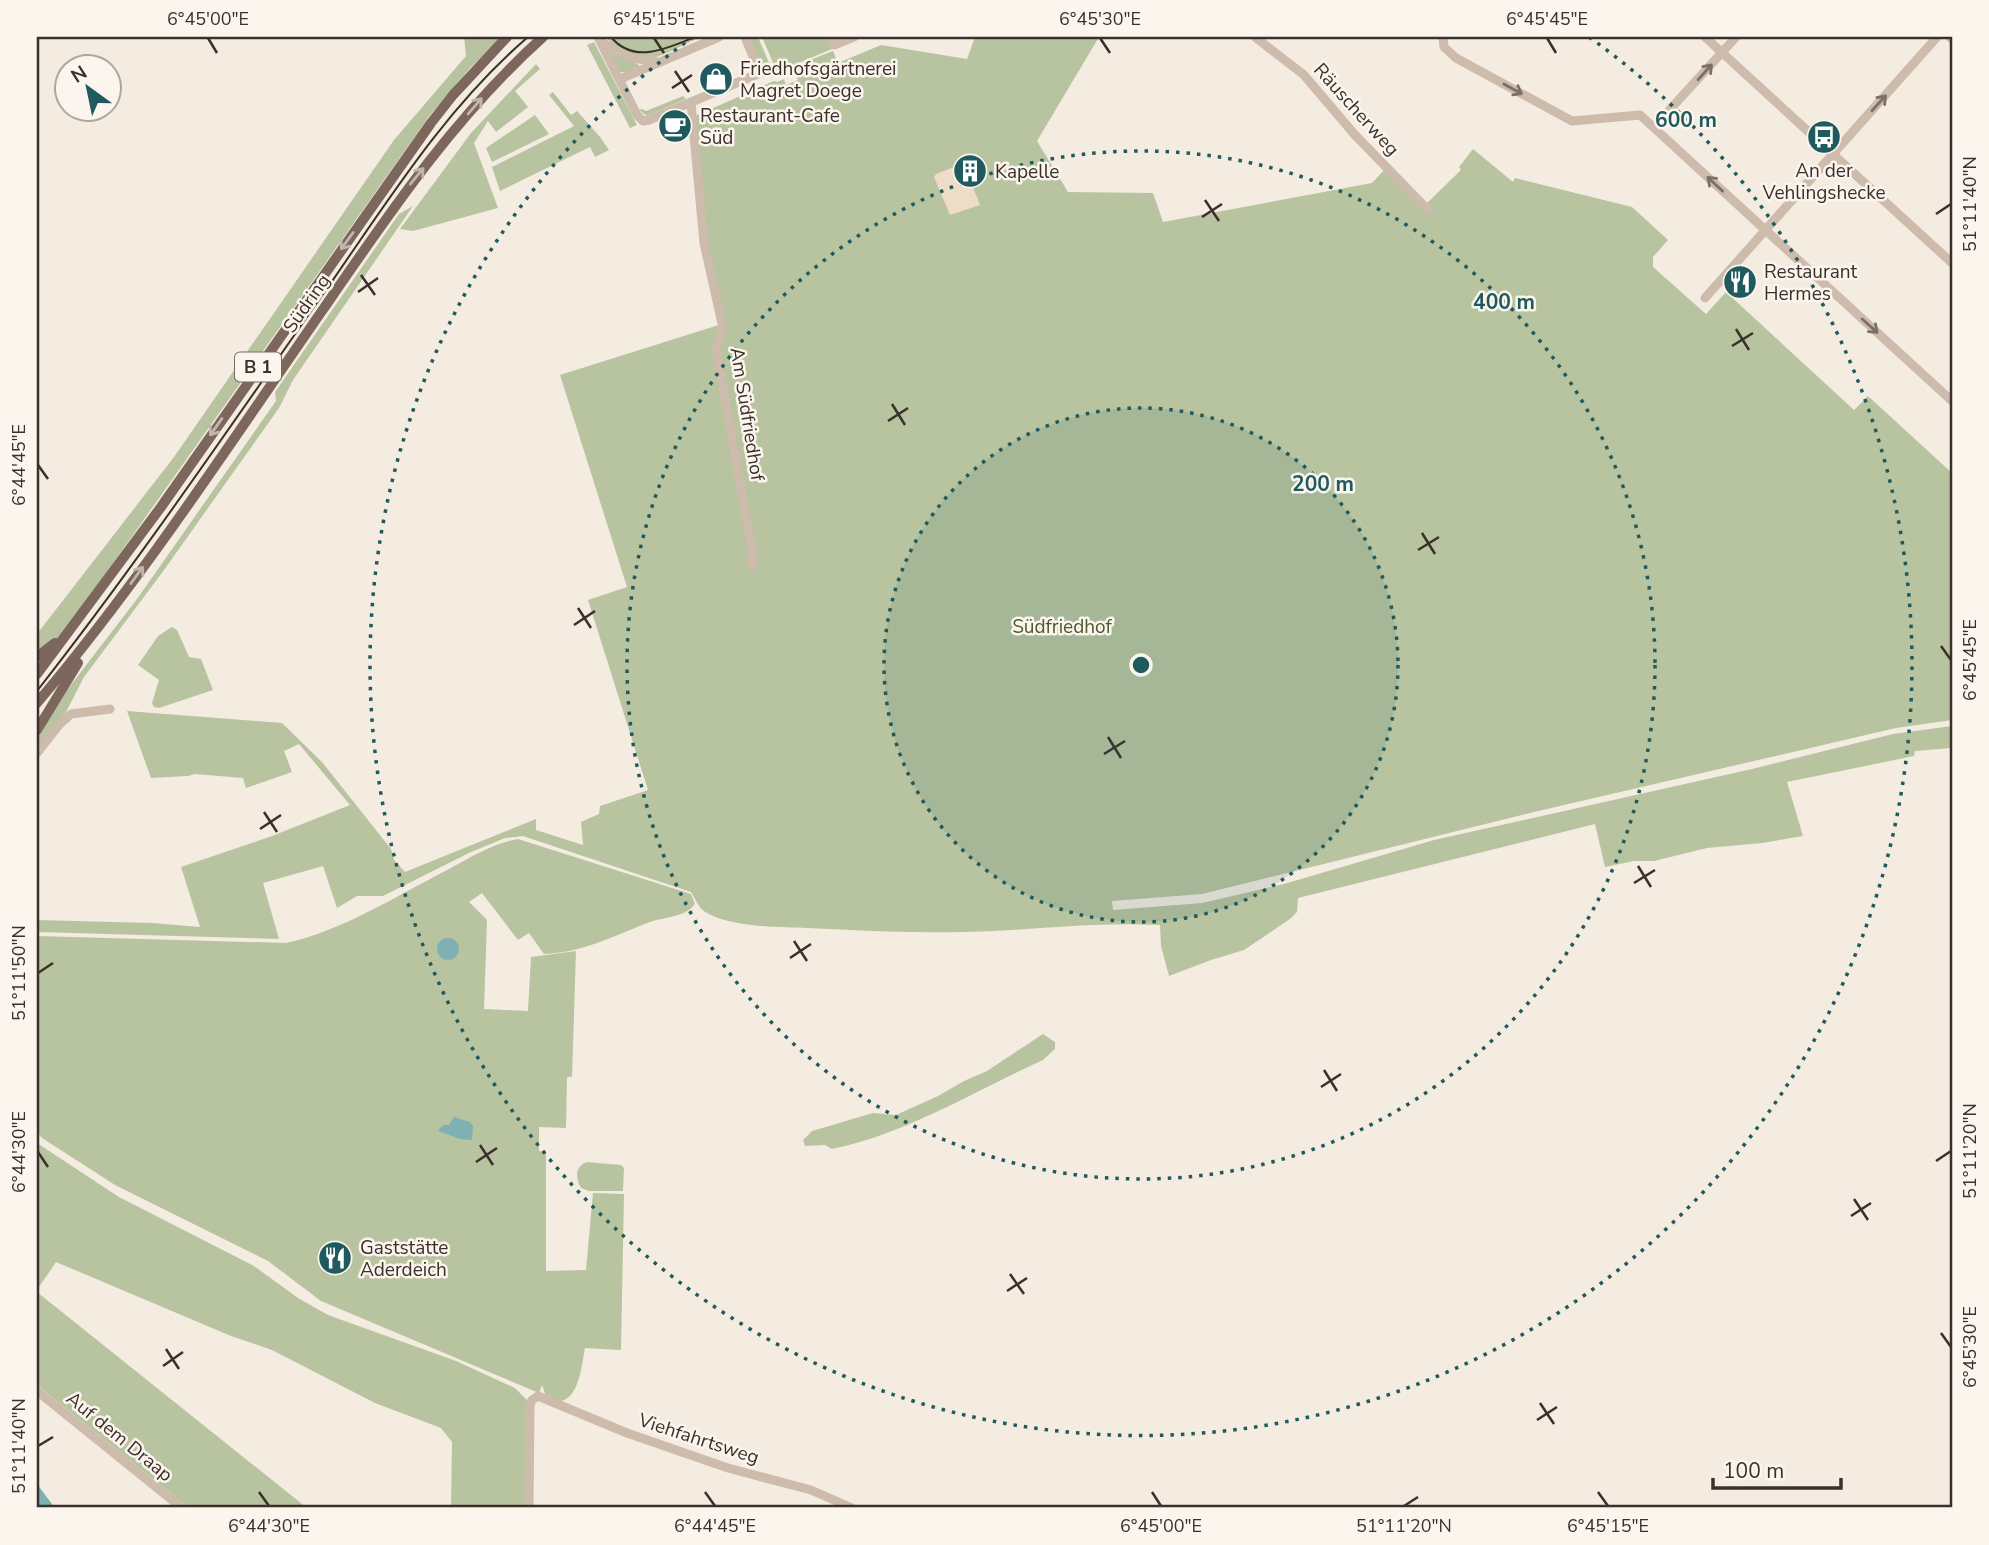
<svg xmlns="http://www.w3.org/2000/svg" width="1989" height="1545" font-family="'Nunito Sans',sans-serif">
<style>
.green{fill:#b8c4a0}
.plaza{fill:#ecdcc8}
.water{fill:#7fb0b2}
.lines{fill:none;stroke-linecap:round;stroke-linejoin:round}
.minor{stroke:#cdbbac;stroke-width:9}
.major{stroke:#7d675c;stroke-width:10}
.tram{stroke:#3b302b;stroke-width:2}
.oneway{stroke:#7d6f65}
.oneway2{stroke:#c2b5ac}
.ticks{fill:none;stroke:#3b302b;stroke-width:2.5}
.ring{fill:none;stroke:#1f5a5e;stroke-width:3.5;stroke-dasharray:3.5 7}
.labels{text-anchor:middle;stroke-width:5;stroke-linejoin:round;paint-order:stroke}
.shield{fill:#fbf5ee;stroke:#756b66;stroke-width:2}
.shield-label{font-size:18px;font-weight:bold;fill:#3b302b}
.poi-label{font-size:19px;fill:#3b302b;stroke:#fbf5ee;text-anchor:start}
.street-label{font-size:19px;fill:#3b302b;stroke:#fbf5ee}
.park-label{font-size:19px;fill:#4a5a2e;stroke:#fbf5ee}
.centre{fill:#1f5a5e;stroke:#fbf5ee;stroke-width:3.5}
.ring-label{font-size:21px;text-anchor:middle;font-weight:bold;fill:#1f5a5e;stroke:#fbf5ee;stroke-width:5;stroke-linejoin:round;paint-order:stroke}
.neatline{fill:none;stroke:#3b302b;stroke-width:2.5}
.ticks-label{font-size:18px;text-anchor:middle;fill:#3b302b}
</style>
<rect width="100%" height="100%" fill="#f4ebe1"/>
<!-- green -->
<path class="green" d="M464,37H502L470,68L430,115L65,631L37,667V634L174,457L394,140L466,56Z
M606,37H701C687,43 669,53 656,57C640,61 616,49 606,37Z
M747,37H758L770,65L761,64Z
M762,37H827L832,49L777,72Z
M975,37H1099L1037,141L1068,192L1153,193L1163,222L1372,183L1386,168L1423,207L1461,170L1459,167L1473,149L1513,182L1515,178L1632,207L1668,240L1653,257V267L1706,314L1726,292L1854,410L1868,396L1952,473V720L1896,728L1534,812L1202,894L1112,901L1113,910L1202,903L1284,884L1434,840L1752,769L1893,734L1952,726V748L1915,751L1914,756L1787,782L1803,836L1762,843L1707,848L1654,861H1634L1605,867L1595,824L1298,898L1297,912L1290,919L1244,950L1211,960L1169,976L1161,946L1160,925C1104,922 1050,928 994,931C932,934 869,931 807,928C779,927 731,927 707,913C699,909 696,900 691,892L523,836L505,838L471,852L383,896H357L337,908L323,866L263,883L279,939L37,932V920L153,923L200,927L181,867L272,836L350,805L299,744L284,751L292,772L246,788L243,778L195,774L188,776L151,778L127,711L282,723L322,762L391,849L394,860L405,872L536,819V830L583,845L581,822L599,814L600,806L648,790L588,600L627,587L560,375L725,323L708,247L695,116L774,81L777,82L784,79L786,85L798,80L792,67L833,51L838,63L881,45L967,59Z
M594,42L637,125L630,128L587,45Z
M608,51L639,65V66L627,72H619Z
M536,64L540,69L515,91L528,107L496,132L488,121L474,143L498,208L413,231L400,229L471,133Z
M553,92L571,115L577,111L600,137L609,150L595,157L590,147L500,191L492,167L574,126L549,95Z
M683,96L686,99L647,116L639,110L642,109L646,111Z
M535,115L549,134L492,162L486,148Z
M413,206L293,380L279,408L164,570L84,677L66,712L37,749V737L67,690L137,599L276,401L275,392L399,214Z
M172,627L177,630L189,657L201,659L213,690L159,708L154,707L152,703L159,680L138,665L158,636Z
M518,839L691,894L695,904C686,917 665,917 650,922C616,935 582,953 544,954L529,933L518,940L482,893L469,902L487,920L484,1009L528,1011L531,957L576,951L572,1077H567L566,1128L539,1127V1151L546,1152V1271L586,1270L593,1193L624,1194L621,1350L585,1348C581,1369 578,1412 547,1399L542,1385L539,1393L321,1301L268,1261L115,1185L42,1138L37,1132V936L286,943C342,931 398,895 449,869C471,857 493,843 518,839Z
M1043,1034L1055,1042V1049L1043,1060C975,1091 906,1134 832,1149L825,1145L805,1146L803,1140L812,1131L873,1113L896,1115L938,1096L964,1081L987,1071Z
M37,1143L119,1197L254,1266L298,1298L328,1315L456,1361L515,1388L527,1400L526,1508H451L452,1442L441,1428L375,1403L272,1350L231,1336L56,1262L37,1290Z
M587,1162L621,1165L624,1168L623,1191H589L581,1188C575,1178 575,1166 587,1162Z
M37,1292L307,1508H189L37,1385Z"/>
<!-- plaza -->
<path class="plaza" d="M954,167L953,171L957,173L962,185L969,183L973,187L980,205L950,215L934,177L936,174Z"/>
<!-- water -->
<path class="water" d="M437 949a11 11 0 1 1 22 0a11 11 0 1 1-22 0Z
M454,1117L470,1122L473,1126L472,1140L460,1139L438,1131L443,1125H449Z
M37,1484L55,1508H37Z"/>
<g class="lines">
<!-- minor -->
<path class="minor" d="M598,37L637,115L643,121L649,120L760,73L745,37
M831,37L834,45L854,37
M1255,37L1304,75L1355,135L1428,210
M1443,37L1444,47L1456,58L1572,121L1640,115L1952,401
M1705,37L1952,263
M1950,37L1952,39
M604,43L629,58L655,61
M620,79L719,37
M691,103L704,243L723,328L716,349L753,555L752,566
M1654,127L1736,37
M1705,298L1937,37
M37,753L59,725L71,714L110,709
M37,1391L182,1508
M529,1508L530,1405L532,1400L538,1396L627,1433L728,1468L811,1490L852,1508"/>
<!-- major -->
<path class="major" d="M37,657L55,643
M37,674L161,507L431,123L453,95L507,37
M37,703C142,579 231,442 324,308C390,212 456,115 543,37
M37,730L78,663"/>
<!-- tram -->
<path class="tram" d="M611,37C634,65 668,48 695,37
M37,691C139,561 231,425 326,290C387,202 446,107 528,37"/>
</g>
<!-- one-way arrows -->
<defs><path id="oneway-shaft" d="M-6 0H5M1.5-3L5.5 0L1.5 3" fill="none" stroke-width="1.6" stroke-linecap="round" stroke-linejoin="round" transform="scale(1.75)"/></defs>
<g class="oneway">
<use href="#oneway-shaft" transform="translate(1705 72) rotate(-48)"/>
<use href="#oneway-shaft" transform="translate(1513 89) rotate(29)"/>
<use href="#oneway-shaft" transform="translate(1879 103) rotate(-48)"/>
<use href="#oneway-shaft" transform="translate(1715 184) rotate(-137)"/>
<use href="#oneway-shaft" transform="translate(1870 326) rotate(42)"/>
</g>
<g class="oneway2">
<use href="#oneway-shaft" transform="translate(475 106) rotate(-49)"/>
<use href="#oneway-shaft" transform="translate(417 176) rotate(-51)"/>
<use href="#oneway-shaft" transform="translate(347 241) rotate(126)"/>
<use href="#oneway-shaft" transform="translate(216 427) rotate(125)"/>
<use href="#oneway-shaft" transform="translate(137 575) rotate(-54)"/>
</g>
<!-- ticks -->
<path class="ticks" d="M208,38L217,53M654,38L664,53M1100,38L1110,53M1547,38L1556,53M675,71L689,92M672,88L692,75M1205,200L1219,221M1936,214L1951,204M1202,217L1222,204M361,275L375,295M358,292L378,278M1736,329L1749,350M1732,346L1753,333M892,404L905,425M888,421L908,408M38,465L48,479M1422,533L1435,554M1418,550L1439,537M578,608L591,628M574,625L595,611M1941,646L1951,660M1108,737L1121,758M1104,754L1125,741M264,812L277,832M260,829L281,815M1638,866L1651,887M1634,883L1655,870M794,941L807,961M790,958L811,944M38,973L53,963M1324,1070L1337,1091M1321,1087L1341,1074M480,1145L493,1165M38,1152L48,1167M1936,1161L1951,1151M476,1162L497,1148M1854,1199L1868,1220M1851,1216L1871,1203M1010,1274L1024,1294M1007,1291L1027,1278M1941,1333L1951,1347M166,1349L179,1369M163,1366L183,1352M1540,1403L1554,1424M1537,1420L1557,1407M38,1446L53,1437M259,1492L269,1506M705,1492L715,1506M1152,1492L1161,1506M1598,1492L1608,1506M1404,1506L1418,1497"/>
<!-- distance rings -->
<circle cx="1141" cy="665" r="257" fill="#1f5a5e" fill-opacity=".12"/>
<g class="ring">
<circle cx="1141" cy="665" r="257"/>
<circle cx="1141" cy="665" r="514"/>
<path d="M1589 37A771 771 0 1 1 693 37"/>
</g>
<!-- icons -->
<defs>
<g id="shop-disc" transform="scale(1.75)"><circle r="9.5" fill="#1f5a5e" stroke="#fbf5ee"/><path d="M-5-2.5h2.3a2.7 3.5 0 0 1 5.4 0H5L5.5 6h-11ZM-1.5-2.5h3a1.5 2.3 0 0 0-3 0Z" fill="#fff"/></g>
<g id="cafe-disc" transform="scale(1.75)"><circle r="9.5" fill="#1f5a5e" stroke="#fbf5ee"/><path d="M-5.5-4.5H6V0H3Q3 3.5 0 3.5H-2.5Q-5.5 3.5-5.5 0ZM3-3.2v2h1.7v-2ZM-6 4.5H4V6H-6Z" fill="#fff"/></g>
<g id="bus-disc" transform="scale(1.75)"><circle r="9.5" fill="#1f5a5e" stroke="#fbf5ee"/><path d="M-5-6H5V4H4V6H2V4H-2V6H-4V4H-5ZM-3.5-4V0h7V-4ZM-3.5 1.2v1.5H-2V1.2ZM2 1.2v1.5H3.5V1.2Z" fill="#fff"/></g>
<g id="building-disc" transform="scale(1.75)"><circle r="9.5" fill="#1f5a5e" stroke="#fbf5ee"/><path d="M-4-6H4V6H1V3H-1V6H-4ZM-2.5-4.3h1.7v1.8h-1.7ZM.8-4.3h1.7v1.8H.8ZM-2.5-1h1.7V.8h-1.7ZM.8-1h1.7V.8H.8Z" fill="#fff"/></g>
<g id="restaurant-disc" transform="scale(1.75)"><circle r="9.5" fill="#1f5a5e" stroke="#fbf5ee"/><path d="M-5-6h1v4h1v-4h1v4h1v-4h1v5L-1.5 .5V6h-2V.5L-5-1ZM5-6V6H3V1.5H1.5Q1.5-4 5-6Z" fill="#fff"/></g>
</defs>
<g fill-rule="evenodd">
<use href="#shop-disc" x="716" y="79"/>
<use href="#cafe-disc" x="675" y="126"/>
<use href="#bus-disc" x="1824" y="137"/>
<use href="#building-disc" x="970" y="171"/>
<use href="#restaurant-disc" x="1740" y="282"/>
<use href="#restaurant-disc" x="335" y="1258"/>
</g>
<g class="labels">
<!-- shield labels -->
<rect class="shield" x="235" y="352.5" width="46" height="29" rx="5"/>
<g class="shield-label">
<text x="258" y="373">B 1</text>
</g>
<!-- poi labels -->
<g class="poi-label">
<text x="740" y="75">Friedhofsgärtnerei<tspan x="740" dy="22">Magret Doege</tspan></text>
<text x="700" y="122">Restaurant-Cafe<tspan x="700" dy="22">Süd</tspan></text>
<text x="1824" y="177" text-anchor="middle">An der<tspan x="1824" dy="22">Vehlingshecke</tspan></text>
<text x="995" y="178">Kapelle</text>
<text x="1764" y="278">Restaurant<tspan x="1764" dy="22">Hermes</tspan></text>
<text x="360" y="1254">Gaststätte<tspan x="360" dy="22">Aderdeich</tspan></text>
</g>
<!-- street labels -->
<g class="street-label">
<text transform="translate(1357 109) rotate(48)" y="7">Räuscherweg</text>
<text transform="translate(306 303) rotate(-55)" y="7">Südring</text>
<text transform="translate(748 414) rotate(81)" y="7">Am Südfriedhof</text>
<text transform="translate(120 1436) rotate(39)" y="7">Auf dem Draap</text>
<text transform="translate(699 1438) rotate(18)" y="7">Viehfahrtsweg</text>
</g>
<!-- park labels -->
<g class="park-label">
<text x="1062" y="633">Südfriedhof</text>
</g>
</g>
<circle cx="1141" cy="665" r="10" class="centre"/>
<g class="ring-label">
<text x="1686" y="127">600 m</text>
<text x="1504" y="309">400 m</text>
<text x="1323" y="491">200 m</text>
</g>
<!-- border -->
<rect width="1989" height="1545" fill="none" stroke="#fbf5ee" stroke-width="77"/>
<!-- north arrow -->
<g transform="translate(88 88) rotate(327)"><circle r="33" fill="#fbf5ee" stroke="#aea6a0" stroke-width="2"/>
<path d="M0-5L12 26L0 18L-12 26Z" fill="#1f5a5e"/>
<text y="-10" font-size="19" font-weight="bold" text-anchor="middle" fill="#3b302b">N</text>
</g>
<!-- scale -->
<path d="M1713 1478v10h128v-10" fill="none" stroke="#3b302b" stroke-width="3.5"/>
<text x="1723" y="1478" font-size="21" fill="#3b302b" stroke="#fbf5ee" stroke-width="5" paint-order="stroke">100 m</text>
<rect x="38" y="38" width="1913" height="1468" class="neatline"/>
<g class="ticks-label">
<text x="208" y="25">6°45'00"E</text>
<text x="654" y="25">6°45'15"E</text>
<text x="1100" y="25">6°45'30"E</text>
<text x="1547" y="25">6°45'45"E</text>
<text transform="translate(1970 204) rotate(-90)" y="6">51°11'40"N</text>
<text transform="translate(19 465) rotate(-90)" y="6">6°44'45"E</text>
<text transform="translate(1970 660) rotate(-90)" y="6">6°45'45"E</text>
<text transform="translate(19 973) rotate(-90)" y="6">51°11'50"N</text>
<text transform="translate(1970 1151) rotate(-90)" y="6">51°11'20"N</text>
<text transform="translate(19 1152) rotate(-90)" y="6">6°44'30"E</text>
<text transform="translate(1970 1347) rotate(-90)" y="6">6°45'30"E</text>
<text transform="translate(19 1446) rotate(-90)" y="6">51°11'40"N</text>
<text x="269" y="1532">6°44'30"E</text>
<text x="715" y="1532">6°44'45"E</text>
<text x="1161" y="1532">6°45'00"E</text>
<text x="1404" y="1532">51°11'20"N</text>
<text x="1608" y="1532">6°45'15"E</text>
</g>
</svg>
